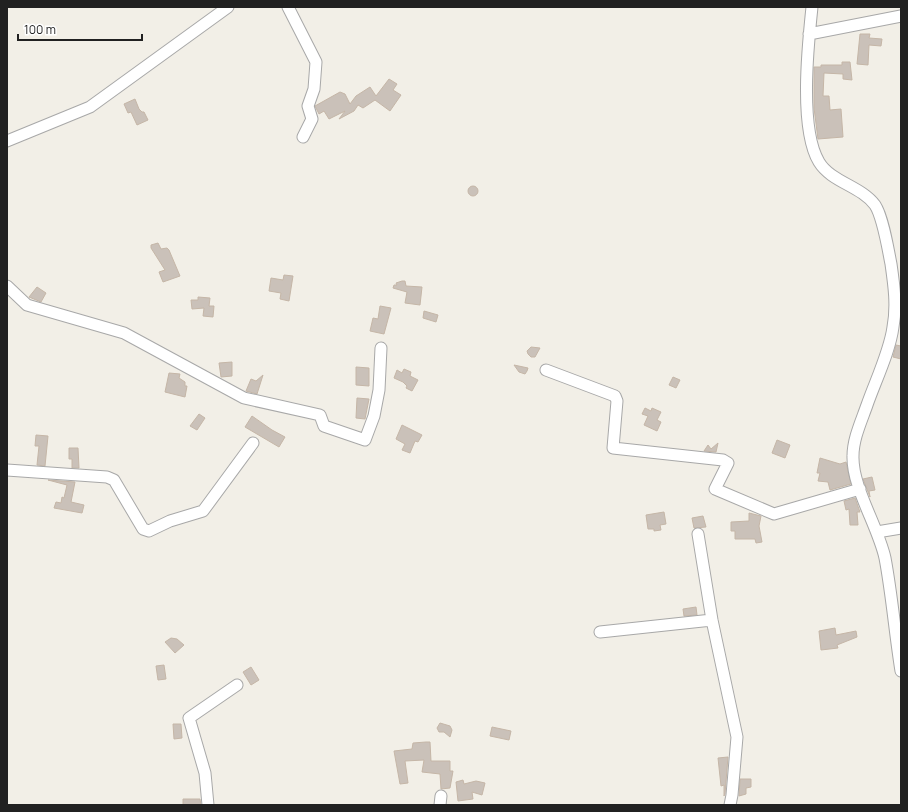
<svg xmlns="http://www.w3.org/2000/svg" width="908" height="812" font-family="Manrope,sans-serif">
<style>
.building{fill:#cac1b9;stroke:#c5b6a7}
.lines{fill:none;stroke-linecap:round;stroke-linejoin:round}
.minor-casing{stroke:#a8a8a8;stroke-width:13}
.minor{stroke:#fff;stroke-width:11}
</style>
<rect width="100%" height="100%" fill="#f2efe7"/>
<!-- building -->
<path class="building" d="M860,34H870L869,38L882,39L881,46L869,45L868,65L857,64Z
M842,62H850L852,80L843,79V74L824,73L823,96H829L830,110L841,109L843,137L818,139L814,108V67H821V65H842Z
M389,79L397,84L393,90L401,95L390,111L375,100L363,108L358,105L354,111L339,119L345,111L329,119L324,111L319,114L315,106L340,92L345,94L350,104L356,96L370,87L376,96Z
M135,99L139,109L142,112H144L148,120L137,125L131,112L128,113L124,104Z
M468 191a5 5 0 1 1 10 0a5 5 0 1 1-10 0Z
M158,243L161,249L167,248L169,250L180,276L163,282L159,272L165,270L151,248V245Z
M284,275L293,276L289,301L280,299L281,293L269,291L271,278L283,280Z
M402,281H405L406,286L422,287L420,305L405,303L407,292L393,288L394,285H397L396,283Z
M37,287L46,293L41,302L29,297Z
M198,297L210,298L209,306H214L213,317L203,316L204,308L192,309L191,300H198Z
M380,306L391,308L384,334L370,331L373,318L378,319Z
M424,311L438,315L436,322L423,318Z
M896,345L901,346V359L893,357Z
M531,347L540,348L535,357H531L528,354L527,351Z
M232,362V376L221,377L219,363Z
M514,365L528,368L527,371L525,374L519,372Z
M356,367L369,368V386L356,385Z
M404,369L411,372L410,376L418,380L412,391L406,388L407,386L403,382L394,378L397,370L402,373Z
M169,373L180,374L179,378L185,382V386H187L185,397L165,392Z
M263,375L257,394L246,391L251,379L256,381Z
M673,377L680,380L676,388L669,385Z
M357,398L369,399L365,419L356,418Z
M645,408L651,411L652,408L661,412L657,420L661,422L657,431L644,425L648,416L642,414Z
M199,414L205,418L197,430L190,426Z
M252,416L272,430L285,437L279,447L245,427Z
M402,425L422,435L418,442L415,441L410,453L402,450L405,444L396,439Z
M36,435L48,436L45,466L37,465L39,446H35Z
M777,440L790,445L785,458L772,453Z
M718,443L716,452L704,451L708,445L711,449Z
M69,448H78L79,468H72V459H69Z
M820,458L840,464L846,462L851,484L830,490L828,482L818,481L820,473H817Z
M872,477L875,490L869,491L870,497L863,479Z
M48,480L75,482L71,502L84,505L82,513L54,508L56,502L61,503L62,497L64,498L67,485Z
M855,498L860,512H857L858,525H850L849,509L846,510L844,501Z
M664,512L666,524L660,525L661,530L654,531V529H648L646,515Z
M749,513L761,516L759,526L762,542L756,543L755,539H735V531H731V522L749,521Z
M703,516L706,527L694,528L692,518Z
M696,607L697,615L684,616L683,609Z
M835,628L836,635L856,631L857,637L837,645L838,648L821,650L819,631Z
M171,638L177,639L184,645L175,653L165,642Z
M164,665L166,679L158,680L156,666Z
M251,667L259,680L251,685L243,672Z
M440,723L450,726L452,730L450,737L444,732H439L437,728Z
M173,724H181L182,738L174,739Z
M492,727L511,731L509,740L490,736Z
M426,742H430L431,761H450V771H453L450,788L441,789L440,774L422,772L424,760L405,761L408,783L400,784L394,751L412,749L413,743Z
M728,757L725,794L724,796V785L721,786L718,758Z
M740,779H751V787L746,788V794L739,796Z
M463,780L464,784L476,781L485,783L482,795L472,792L473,799L458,801L456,782Z
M183,799H200L201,805H183Z"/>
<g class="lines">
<!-- minor casing -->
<g class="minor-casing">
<path id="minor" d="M288,7L316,62L314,89L308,106L312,119L303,137
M812,7C808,45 799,129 819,162C831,182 861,186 875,205C883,217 888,249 891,264C894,285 897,306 893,327C890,351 875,382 867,405C861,422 853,439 853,456C852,487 878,526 885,558C892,595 895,634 901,671
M809,34L901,16
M7,141L90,107L228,7
M7,286L27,305L124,333L244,398L320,415L324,426L365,440L374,416L379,390L381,348
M546,370L615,396L617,401L613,448L723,460L728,463L715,489L774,514L860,489
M7,470L107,477L114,480L143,529L149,531L170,521L203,511L253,443
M877,532L901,528
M698,534L712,620L737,737L732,795L730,805
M600,632L712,620
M208,805L205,773L189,718L237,685
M440,805L441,796"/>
</g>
<!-- minor -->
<use href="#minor" class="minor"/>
</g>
<!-- border -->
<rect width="908" height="812" fill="none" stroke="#212121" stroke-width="16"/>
<!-- scale -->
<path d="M18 34v6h124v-6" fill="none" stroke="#212121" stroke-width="2"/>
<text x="24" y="34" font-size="12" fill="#212121" stroke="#ffffff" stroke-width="3" paint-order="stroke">100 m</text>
</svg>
